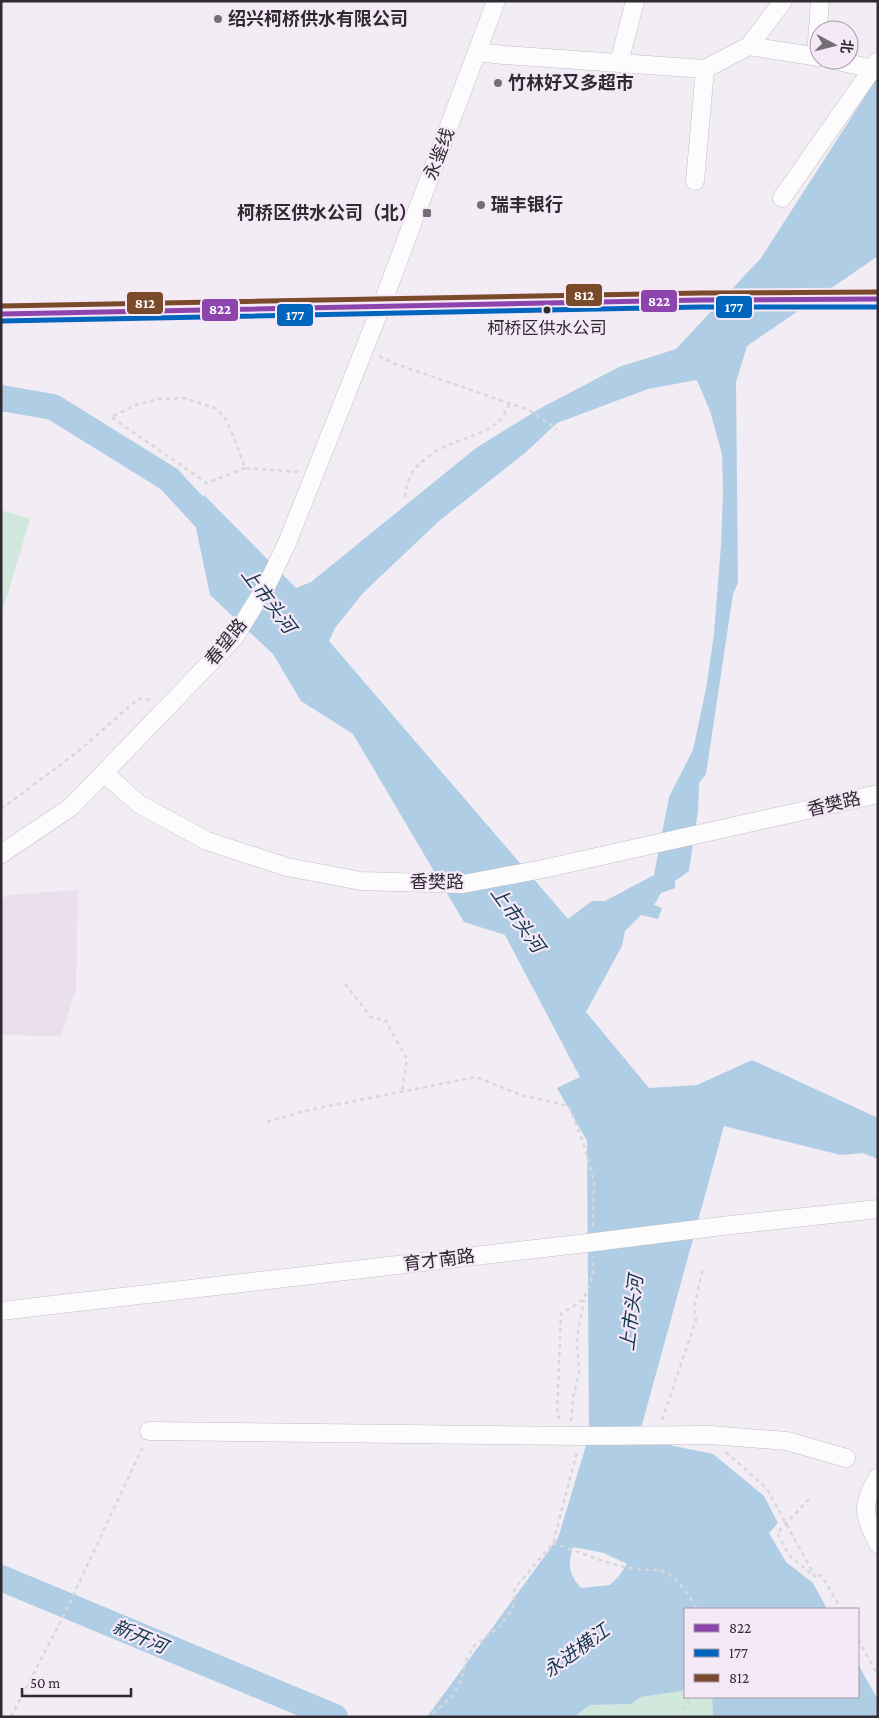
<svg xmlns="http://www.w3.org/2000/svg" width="879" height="1718" font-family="'Crimson Pro','Noto Sans SC',serif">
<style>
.built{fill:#ebdfee}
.green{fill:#d1e8dc}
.water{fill:#afcde5;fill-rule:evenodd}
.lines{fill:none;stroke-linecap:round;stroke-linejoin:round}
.river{stroke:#afcde5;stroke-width:26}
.minor-casing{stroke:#c3bec5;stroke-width:19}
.path{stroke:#d8d7da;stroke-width:2.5;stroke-dasharray:4 4;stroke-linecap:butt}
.minor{stroke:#fdfcfd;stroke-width:18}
.minor-bridge-casing{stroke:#c3bec5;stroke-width:19;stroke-linecap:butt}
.minor-bridge{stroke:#fdfcfd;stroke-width:18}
.bus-1-casing{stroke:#f5e8f7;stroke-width:9}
.bus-2-casing{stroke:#f5e8f7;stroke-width:9}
.bus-3-casing{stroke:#f5e8f7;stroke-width:9}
.bus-1{stroke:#8e44ad;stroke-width:5}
.bus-2{stroke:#0065bd;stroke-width:5}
.bus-3{stroke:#7a4b2a;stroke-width:5}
.poi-dot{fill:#736f75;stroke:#f5e8f7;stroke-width:2}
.bus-dot{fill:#2f2b30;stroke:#f5e8f7;stroke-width:2}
.labels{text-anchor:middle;stroke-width:4.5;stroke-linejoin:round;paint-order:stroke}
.bus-label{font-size:17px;fill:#2f2b30;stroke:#f5e8f7}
.poi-label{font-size:18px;font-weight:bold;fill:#2f2b30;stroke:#f5e8f7;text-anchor:start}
.street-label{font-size:18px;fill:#2f2b30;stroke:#f5e8f7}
.water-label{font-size:19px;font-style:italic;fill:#12384e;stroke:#f5e8f7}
.line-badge{stroke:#f5e8f7;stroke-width:2}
.badge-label{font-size:14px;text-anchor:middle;font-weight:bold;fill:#fff}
</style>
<rect width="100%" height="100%" fill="#f2ecf4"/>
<!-- built -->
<path class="built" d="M78,890L76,988L61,1036L1,1035V900L7,895Z"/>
<!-- green -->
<path class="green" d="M1,510L30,519L1,616Z
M685,1686V1697H712L713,1717H576L590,1705L631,1704L641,1697L682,1691Z"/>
<!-- water -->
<path class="water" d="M878,76V256L747,346L736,382L738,583L733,594L706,774L699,783L698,811L689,871L675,881V888L661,893L654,905L662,908L658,919L641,915L625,931L622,946L586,1012L649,1088L697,1085L752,1060L878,1118V1159L863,1153L841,1155L724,1126L637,1443L669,1445L713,1454L764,1496L778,1523L769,1533L786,1562L813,1583L827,1609H685V1686L682,1691L641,1697L631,1704L590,1705L574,1717H427L558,1538L589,1436L587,1141L557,1088L580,1077L505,935L464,922L353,734L301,701L273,654L210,595L192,509L204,495L296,588L311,582L476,448L539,409L619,367L676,349L761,258ZM697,380L710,411L722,454L723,493L721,545L714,634L706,689L693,750L669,797L654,875L605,901H592L568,919L329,641L335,628L363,593L439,521L525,453L557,423L648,389ZM573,1547L604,1553L627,1564L619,1576L610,1585L581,1588C568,1573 568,1565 573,1547Z
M858,1664L878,1700V1717H713L712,1697H858Z"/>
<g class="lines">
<!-- river -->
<path class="river" d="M1,398L53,407L169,479L218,532
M1,1578L335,1717"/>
<!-- minor casing -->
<g class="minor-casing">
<path id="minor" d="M749,46L819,57
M477,52L504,55L705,69L749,46L783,1
M816,56L820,1
M834,60L873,69
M619,63L635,1
M695,181L705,69
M782,198L878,61
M1,314L701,300L878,299
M104,773L139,804L207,841L287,867L361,881L463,884L543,869L878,794
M1,854L71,807L234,638L268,583L287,543L381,307L496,1
M722,1226L878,1209
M1,1311L587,1243
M149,1431L581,1436L710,1435L787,1441L846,1458
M878,1477C860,1507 864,1515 878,1544"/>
</g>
<!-- path -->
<path class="path" d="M379,356L393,363L529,410L557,429
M245,468L207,483L111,417L138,404L158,399L184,398L217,409L225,418L237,445L245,468L299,472
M405,497C406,492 406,486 408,481C414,464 435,450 451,444C467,437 487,433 500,420C504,415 507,408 510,403
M1,809L75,754L138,699L145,698L150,701
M345,984L371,1017L385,1020L407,1059L402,1092
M267,1122L304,1111L476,1077L521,1095L569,1106L583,1142L594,1181L593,1227
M560,1419L557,1415L561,1314L584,1299L593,1275V1257
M662,1420L696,1320L694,1308L703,1268
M571,1421L573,1397L579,1374L577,1338L584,1300
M726,1452L767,1489L816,1578L821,1575L841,1609
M809,1499L777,1533L789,1555L815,1577
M553,1543C580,1552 610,1566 638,1569C649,1571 662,1568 671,1576C682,1584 690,1598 697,1609
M858,1640L878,1675
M433,1714L451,1697L460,1683L467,1658L474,1646L501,1625L513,1607L515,1588L553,1543L577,1452
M11,1717L65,1613L144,1444
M679,1717L692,1697"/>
<!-- minor -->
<use href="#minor" class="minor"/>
<!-- minor-bridge casing -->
<g class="minor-bridge-casing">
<path id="minor-bridge" d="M587,1243L722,1226"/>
</g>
<!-- minor-bridge -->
<use href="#minor-bridge" class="minor-bridge"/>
<!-- bus-1 casing -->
<g class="bus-1-casing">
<path id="bus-1" d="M1,314L701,300L878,299"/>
</g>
<!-- bus-2 casing -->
<g class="bus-2-casing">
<path id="bus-2" d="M1,321L701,307H878"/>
</g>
<!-- bus-3 casing -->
<g class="bus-3-casing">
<path id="bus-3" d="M1,306L701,293L878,292"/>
</g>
<!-- bus-1 -->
<use href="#bus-1" class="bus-1"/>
<!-- bus-2 -->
<use href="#bus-2" class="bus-2"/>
<!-- bus-3 -->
<use href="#bus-3" class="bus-3"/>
</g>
<!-- markers -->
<g class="poi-dot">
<circle cx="218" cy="19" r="5"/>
<circle cx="498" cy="83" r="5"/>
<circle cx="481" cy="205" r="5"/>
<rect x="422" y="208" width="10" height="10" rx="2.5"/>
</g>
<circle class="bus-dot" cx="547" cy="310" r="4.5"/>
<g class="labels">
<!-- bus labels -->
<g class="bus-label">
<text x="547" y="334">柯桥区供水公司</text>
</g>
<!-- poi labels -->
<g class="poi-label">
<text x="228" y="25">绍兴柯桥供水有限公司</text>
<text x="508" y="89">竹林好又多超市</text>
<text x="491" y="211">瑞丰银行</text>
<text x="417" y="219" text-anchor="end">柯桥区供水公司（北）</text>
</g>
<!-- street labels -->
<g class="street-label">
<text transform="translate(439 154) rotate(-69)" y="6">永鉴线</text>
<text transform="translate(226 642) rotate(-51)" y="6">春望路</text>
<text transform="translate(834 804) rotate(-13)" y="6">香樊路</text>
<text x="437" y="888">香樊路</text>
<text transform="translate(439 1260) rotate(-7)" y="6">育才南路</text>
</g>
<!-- water labels -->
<g class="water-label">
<text transform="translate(269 600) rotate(53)" y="7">上市头河</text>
<text transform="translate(518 919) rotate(54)" y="7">上市头河</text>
<text transform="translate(631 1313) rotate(-83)" y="7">上市头河</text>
<text transform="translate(140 1636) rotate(23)" y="7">新开河</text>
<text transform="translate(576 1650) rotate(-36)" y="7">永进横江</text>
</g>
</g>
<g class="line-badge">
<rect x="565" y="283" width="38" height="24" rx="5" fill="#7a4b2a"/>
<rect x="640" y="289" width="38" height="24" rx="5" fill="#8e44ad"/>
<rect x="126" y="291" width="38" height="24" rx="5" fill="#7a4b2a"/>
<rect x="715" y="295" width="38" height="24" rx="5" fill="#0065bd"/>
<rect x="201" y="298" width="38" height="24" rx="5" fill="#8e44ad"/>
<rect x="276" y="303" width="38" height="24" rx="5" fill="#0065bd"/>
</g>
<g class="badge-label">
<text x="584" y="300">812</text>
<text x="659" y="306">822</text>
<text x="145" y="308">812</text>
<text x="734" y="312">177</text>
<text x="220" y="314">822</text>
<text x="295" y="320">177</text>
</g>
<!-- border -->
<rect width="879" height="1718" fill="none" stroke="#2f2b30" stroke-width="5"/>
<!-- legend -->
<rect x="684" y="1608" width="175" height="90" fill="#f5e8f7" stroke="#a69ca7"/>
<rect x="694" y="1624" width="25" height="8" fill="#8e44ad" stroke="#a69ca7"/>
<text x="729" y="1633" font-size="15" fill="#2f2b30">822</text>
<rect x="694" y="1649" width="25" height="8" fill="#0065bd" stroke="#a69ca7"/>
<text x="729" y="1658" font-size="15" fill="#2f2b30">177</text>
<rect x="694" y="1674" width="25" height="8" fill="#7a4b2a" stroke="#a69ca7"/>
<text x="729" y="1683" font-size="15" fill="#2f2b30">812</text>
<!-- north arrow -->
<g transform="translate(834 45) rotate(97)"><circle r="24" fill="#f5e8f7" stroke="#a69ca7"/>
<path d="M0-4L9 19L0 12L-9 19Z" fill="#736f75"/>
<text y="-8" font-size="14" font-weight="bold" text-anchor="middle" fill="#2f2b30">北</text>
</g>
<!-- scale -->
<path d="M22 1688v8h109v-8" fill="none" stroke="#2f2b30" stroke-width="2.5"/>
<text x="30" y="1688" font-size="15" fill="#2f2b30" stroke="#f5e8f7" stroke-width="4" paint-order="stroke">50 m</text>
</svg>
